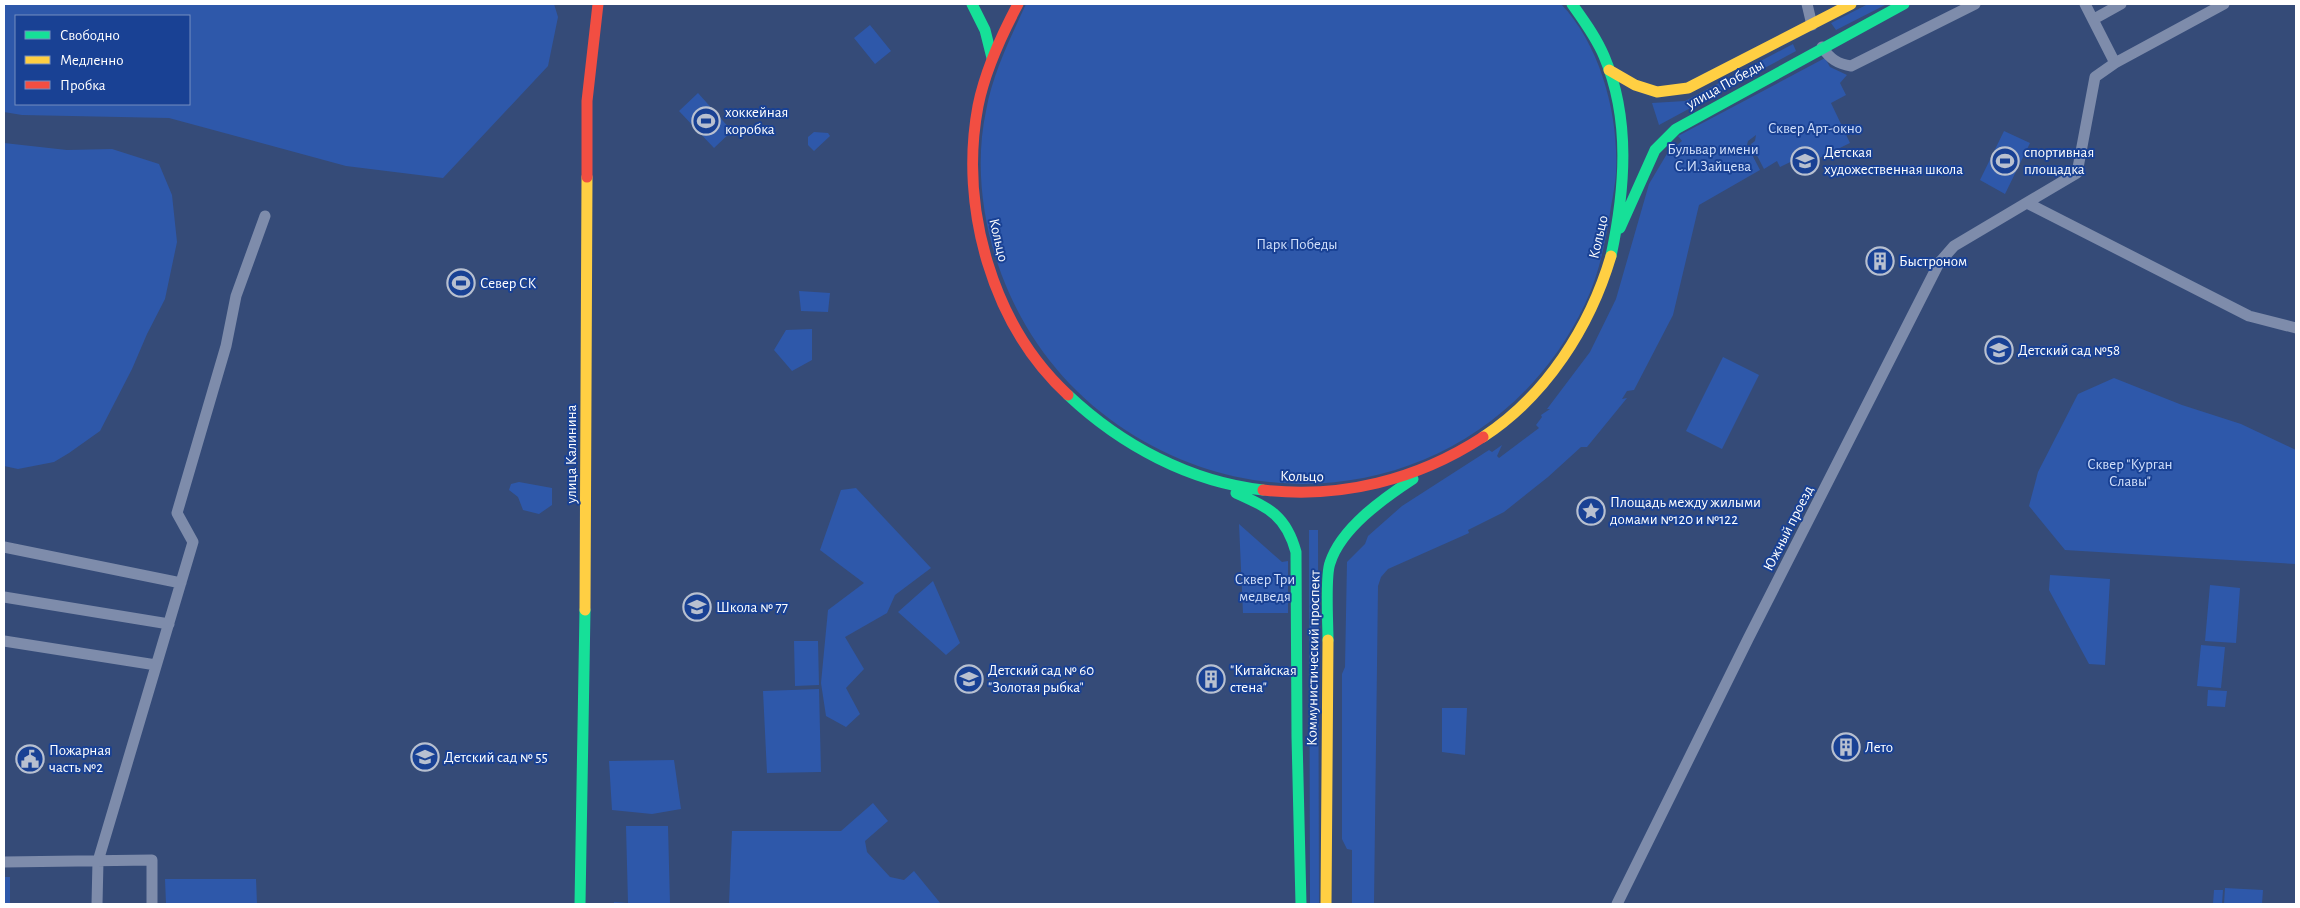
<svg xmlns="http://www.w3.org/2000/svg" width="2300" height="908" font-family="'Alegreya Sans',sans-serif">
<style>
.green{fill:#2e58aa;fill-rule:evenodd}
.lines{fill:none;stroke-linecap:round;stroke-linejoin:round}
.street{stroke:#7e8cab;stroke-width:11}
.fast{stroke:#16e098;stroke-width:11}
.slow{stroke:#ffcf43;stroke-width:11}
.jam{stroke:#f24e42;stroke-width:11}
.labels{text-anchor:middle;stroke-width:4;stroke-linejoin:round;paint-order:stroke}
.street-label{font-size:15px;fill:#fff;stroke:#194194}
.poi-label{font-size:15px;fill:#fff;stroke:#194194;text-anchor:start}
.park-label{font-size:15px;fill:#d2e0fb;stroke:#194194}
</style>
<rect width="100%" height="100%" fill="#354b78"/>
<!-- green -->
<path class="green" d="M4,4H554L558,17L548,66L443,178L346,166L169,118L22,115L4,112ZM16,16H189V104H16Z
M1026,4H1561C1601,46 1619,116 1616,173C1615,188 1611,204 1609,220C1604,248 1598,277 1585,304C1502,480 1289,536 1127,431C1075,397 1036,352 1010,295C985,240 973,172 986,111C993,73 1010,39 1026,4Z
M1868,4H1887L1836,30L1831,23Z
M870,25L891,51L875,64L854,38Z
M1793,44L1796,51L1659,125L1652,103L1685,101Z
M1825,58L1830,67L1847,75L1840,83L1846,95L1831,103L1850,143L1813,161L1809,153L1780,167L1777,161L1764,169L1751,144L1755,141L1756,135L1748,141L1747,145L1760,170L1699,205L1673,315L1634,390L1627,391L1622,399L1627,398L1587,447H1581L1548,477L1504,512L1468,530L1469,533L1388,569L1381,577L1378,586L1374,904H1352V850L1347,849L1342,839V674L1345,667L1347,562L1365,544L1368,536L1402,506L1489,450L1492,452L1502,445L1497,456L1499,458L1539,428L1536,425L1542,417L1541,415L1550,409H1547L1590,352L1616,299L1649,184L1674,142L1677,145L1682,141L1678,136Z
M698,93L732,131L714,148L679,111Z
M2004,131L2030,143L2005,194L1980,180Z
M814,132L828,133L830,136L814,151L808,145V137Z
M4,143L67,150L112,149L159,164L172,195L177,242L165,299L147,334L132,369L100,431L69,453L54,462L18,469L4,466Z
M799,291L830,293L828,312L801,311Z
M812,329V360L792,371L774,350L786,330Z
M1723,357L1759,375L1722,449L1686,431Z
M2114,378L2182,405L2241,424L2296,450V564L2065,550L2029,506L2038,472L2078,394Z
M519,482L552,488V505L539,514L523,510L518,497L509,490L511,484Z
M856,488L931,568L895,595L887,613L845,637L864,669L846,688L860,714L846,727L826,716L821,683L828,610L864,583L820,550L841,490Z
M1239,524L1282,562L1288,561V613H1243Z
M1309,530H1318L1319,904H1310Z
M2050,575L2110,579L2105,665L2089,664L2049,590Z
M933,581L960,643L946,655L898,612Z
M2210,585L2240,588L2236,643L2205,641Z
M794,641H818L819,685L795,686Z
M2201,645L2225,647L2221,688L2197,686Z
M819,689L821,772L767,773L763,691Z
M2208,690L2227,691L2225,707L2207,706Z
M1442,708H1467L1465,755L1442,752Z
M674,760L681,809L652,814L612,810L609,761Z
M873,803L888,821L865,841L867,852L890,877L904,880L914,871L941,904H729L732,831H841Z
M626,826H668L670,904H614V902L628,903Z
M4,877H10V904H4Z
M165,879H256L257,904H166Z
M2225,888L2263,890L2262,904H2224Z
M2214,890H2223L2222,904H2213Z"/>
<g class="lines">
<!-- street -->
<path class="street" d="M1807,4L1812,25
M2085,4L2115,63L2224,4
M2094,19L2121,4
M1822,47C1830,59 1838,64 1851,66L1975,4
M2029,204L2249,316L2296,328
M4,547L181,583
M4,597L169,624
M4,641L156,665
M4,862L152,860V904
M97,904L98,861L193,542L177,513L226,346L236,296L265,216
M1617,904L1748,639L1939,263L1954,246L2077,173L2095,77L2115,63"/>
<!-- fast -->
<path class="fast" d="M972,4L985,30L992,58
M1572,4C1584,21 1596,37 1604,56C1631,119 1625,190 1611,256
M1620,228L1655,150L1676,129L1904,4
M1068,395C1121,445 1190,482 1263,490
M1236,493C1269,508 1286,515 1296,552L1297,737L1301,904
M1328,640C1328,623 1325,576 1330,563C1341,528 1384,498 1413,479
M580,904L585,610"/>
<!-- slow -->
<path class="slow" d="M1609,70L1635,85L1657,92L1688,88L1851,4
M1483,437C1546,396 1590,327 1611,256
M585,610L587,177
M1326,904L1328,640"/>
<!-- jam -->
<path class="jam" d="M1018,4C1001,36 985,70 978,106C959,207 992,325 1068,395
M587,177V101L598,4
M1263,490C1341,499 1417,480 1483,437"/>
</g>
<!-- icons -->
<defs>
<g id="stadium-ring" transform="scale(1.4375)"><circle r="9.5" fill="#194194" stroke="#b8c0d0" stroke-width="1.5"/><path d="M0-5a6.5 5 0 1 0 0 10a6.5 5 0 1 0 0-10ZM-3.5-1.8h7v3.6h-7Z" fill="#b8c0d0"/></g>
<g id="school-ring" transform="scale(1.4375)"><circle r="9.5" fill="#194194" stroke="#b8c0d0" stroke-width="1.5"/><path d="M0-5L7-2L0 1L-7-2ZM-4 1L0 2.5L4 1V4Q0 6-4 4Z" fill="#b8c0d0"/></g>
<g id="building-ring" transform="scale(1.4375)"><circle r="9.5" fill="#194194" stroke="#b8c0d0" stroke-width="1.5"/><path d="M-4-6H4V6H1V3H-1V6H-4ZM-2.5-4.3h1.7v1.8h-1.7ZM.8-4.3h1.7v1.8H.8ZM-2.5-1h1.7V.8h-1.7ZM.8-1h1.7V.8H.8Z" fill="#b8c0d0"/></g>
<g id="sight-ring" transform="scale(1.4375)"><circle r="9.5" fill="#194194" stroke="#b8c0d0" stroke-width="1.5"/><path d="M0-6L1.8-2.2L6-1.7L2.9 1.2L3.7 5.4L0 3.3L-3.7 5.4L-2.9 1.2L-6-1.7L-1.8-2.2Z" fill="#b8c0d0"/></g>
<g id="civic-ring" transform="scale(1.4375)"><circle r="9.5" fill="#194194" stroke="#b8c0d0" stroke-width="1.5"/><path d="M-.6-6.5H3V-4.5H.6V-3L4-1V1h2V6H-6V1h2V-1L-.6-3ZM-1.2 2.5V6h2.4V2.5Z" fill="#b8c0d0"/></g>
</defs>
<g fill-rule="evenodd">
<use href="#stadium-ring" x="706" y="121"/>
<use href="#school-ring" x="1805" y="161"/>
<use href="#stadium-ring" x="2005" y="161"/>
<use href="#building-ring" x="1880" y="261"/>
<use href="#stadium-ring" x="461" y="283"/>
<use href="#school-ring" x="1999" y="350"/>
<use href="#sight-ring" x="1591" y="511"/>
<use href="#school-ring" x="697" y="607"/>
<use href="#school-ring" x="969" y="679"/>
<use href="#building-ring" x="1211" y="679"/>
<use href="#building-ring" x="1846" y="747"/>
<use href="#school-ring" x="425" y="757"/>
<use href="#civic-ring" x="30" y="759"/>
</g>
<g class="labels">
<!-- street labels -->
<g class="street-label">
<text transform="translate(1725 84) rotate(-29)" y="5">улица Победы</text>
<text transform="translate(1598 237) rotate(-77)" y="5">Кольцо</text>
<text transform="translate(999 240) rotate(77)" y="5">Кольцо</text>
<text transform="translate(571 454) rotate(-90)" y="5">улица Калинина</text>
<text transform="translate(1302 476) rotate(1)" y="5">Кольцо</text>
<text transform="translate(1788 528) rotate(-63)" y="5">Южный проезд</text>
<text transform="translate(1313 658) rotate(-89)" y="5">Коммунистический проспект</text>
</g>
<!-- poi labels -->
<g class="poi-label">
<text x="725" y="117">хоккейная<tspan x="725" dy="17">коробка</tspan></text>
<text x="1824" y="157">Детская<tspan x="1824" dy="17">художественная школа</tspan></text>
<text x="2024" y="157">спортивная<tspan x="2024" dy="17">площадка</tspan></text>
<text x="1899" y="266">Быстроном</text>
<text x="480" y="288">Север СК</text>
<text x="2018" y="355">Детский сад №58</text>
<text x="1610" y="507">Площадь между жилыми<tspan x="1610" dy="17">домами №120 и №122</tspan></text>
<text x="716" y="612">Школа № 77</text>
<text x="988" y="675">Детский сад № 60<tspan x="988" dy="17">"Золотая рыбка"</tspan></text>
<text x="1230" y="675">"Китайская<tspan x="1230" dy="17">стена"</tspan></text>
<text x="1865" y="752">Лето</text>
<text x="49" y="755">Пожарная<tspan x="49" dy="17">часть №2</tspan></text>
<text x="444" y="762">Детский сад № 55</text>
</g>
<!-- park labels -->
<g class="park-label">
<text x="1815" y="133">Сквер Арт-окно</text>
<text x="1713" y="154">Бульвар имени<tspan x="1713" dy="17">С.И.Зайцева</tspan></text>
<text x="1297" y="249">Парк Победы</text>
<text x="2130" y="469">Сквер "Курган<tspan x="2130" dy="17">Славы"</tspan></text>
<text x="1265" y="584">Сквер Три<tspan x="1265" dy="17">медведя</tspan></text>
</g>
</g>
<!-- border -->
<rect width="2300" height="908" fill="none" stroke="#ffffff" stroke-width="10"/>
<!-- legend -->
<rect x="15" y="15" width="175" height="90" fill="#194194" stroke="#758dbf"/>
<rect x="25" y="31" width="25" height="8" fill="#16e098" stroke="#758dbf"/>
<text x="60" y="40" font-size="15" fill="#ffffff">Свободно</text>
<rect x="25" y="56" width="25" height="8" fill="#ffcf43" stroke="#758dbf"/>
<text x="60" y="65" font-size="15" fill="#ffffff">Медленно</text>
<rect x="25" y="81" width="25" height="8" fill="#f24e42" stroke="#758dbf"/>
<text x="60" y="90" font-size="15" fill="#ffffff">Пробка</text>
</svg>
